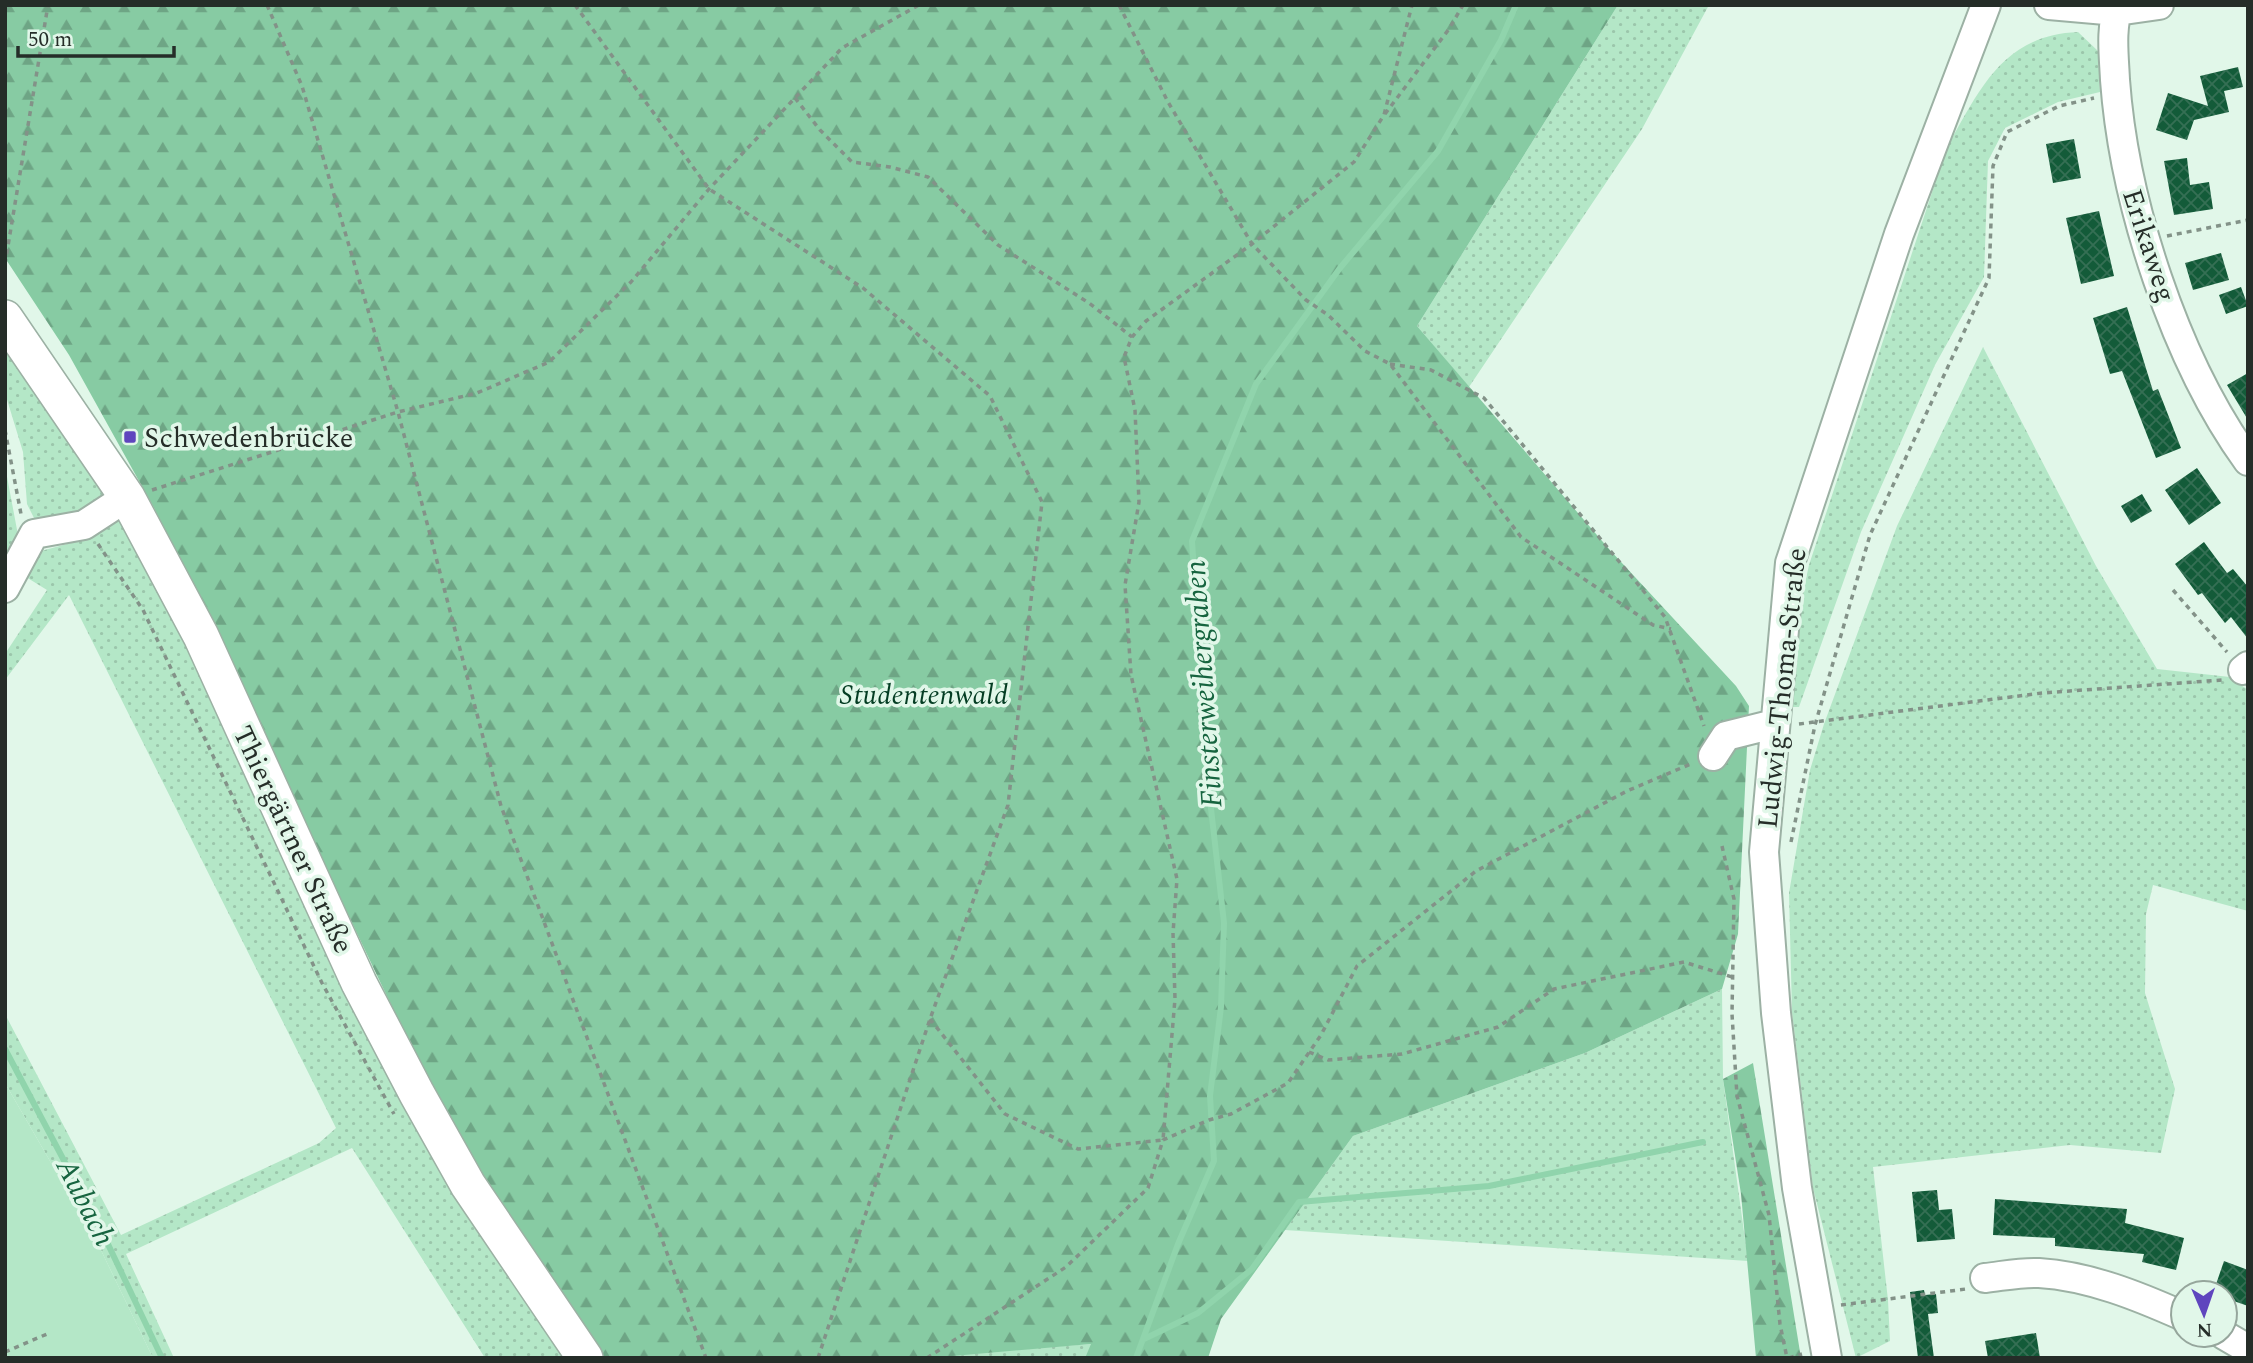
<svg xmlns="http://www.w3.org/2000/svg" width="2253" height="1363" font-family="Spectral,serif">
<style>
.grass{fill:url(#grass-dots)}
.forest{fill:url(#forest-firs)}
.garden{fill:#b4e7c7}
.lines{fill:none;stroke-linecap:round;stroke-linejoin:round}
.stream{stroke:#90d4ac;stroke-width:6}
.building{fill:url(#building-cross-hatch)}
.minor-casing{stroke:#9cb1a4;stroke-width:32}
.major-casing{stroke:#9cb1a4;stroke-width:38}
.path{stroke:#839288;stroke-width:3.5;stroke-dasharray:5 5;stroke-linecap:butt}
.minor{stroke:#fff;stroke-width:28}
.major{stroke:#fff;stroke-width:35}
.poi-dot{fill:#5f45be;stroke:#e1f7e9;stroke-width:2.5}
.labels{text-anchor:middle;stroke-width:7;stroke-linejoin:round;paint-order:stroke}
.street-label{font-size:28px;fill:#252d28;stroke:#e1f7e9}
.poi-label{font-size:28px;fill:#252d28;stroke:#e1f7e9;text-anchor:start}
.park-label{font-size:28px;font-style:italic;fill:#043d23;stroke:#e1f7e9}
.water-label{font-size:30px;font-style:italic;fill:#16643f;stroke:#e1f7e9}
</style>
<defs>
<pattern id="grass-dots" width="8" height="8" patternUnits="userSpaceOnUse" patternTransform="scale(1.75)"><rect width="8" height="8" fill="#b4e7c7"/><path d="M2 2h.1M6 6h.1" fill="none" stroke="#9bc6ab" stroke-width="1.8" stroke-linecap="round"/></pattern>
<pattern id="forest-firs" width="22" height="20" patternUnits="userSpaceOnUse" patternTransform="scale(1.75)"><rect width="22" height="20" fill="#87cba3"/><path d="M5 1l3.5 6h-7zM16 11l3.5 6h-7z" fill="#6ea585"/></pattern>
<pattern id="building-cross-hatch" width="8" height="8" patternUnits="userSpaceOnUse" patternTransform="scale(1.75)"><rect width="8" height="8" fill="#135b39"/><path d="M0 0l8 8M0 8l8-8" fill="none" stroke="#356f54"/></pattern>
</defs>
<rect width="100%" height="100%" fill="#e1f7e9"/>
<!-- grass -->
<path class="grass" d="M1618,5H1709L1642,129L1469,387L1417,326Z
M2078,32L2098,51L2100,92L2058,102L2005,128L1988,161L1984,277L1935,365L1861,532L1799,707H1788L1779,701L1809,565L1947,147C1980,89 2003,35 2078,32Z
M5,346L127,523L568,1358H485L352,1148L126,1254L174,1358H153L99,1246L5,1083V1014L121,1235L319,1143L336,1128L69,595L5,680V654L47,590L26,577L41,551L67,544L60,526L37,524L27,504L23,452L5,393Z
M1983,347L2096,566L2157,669L2230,677L2248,690V911L2153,885L2146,914L2145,993L2175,1089L2161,1153L2070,1145L1873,1167L1888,1300L1890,1341L1856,1358L1813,1188L1792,1012L1789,893L1810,770L1824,724L1897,526Z
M5,466L18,535L5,566Z
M1722,989L1723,1079L1748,1261L1285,1230L1353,1136L1585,1053Z
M1092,1344L1085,1358H930L932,1355Z"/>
<!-- forest -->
<path class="forest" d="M5,5H1618L1417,326L1609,549L1736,686L1749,706L1738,934L1722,989L1585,1053L1353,1136L1221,1319L1208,1358H1085L1091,1344L930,1358H595L538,1272L426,1078L154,508L69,355L5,258Z
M1753,1063L1801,1358H1756L1741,1194L1723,1079Z"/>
<!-- garden -->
<path class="garden" d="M5,1083L99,1246L153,1358H5Z"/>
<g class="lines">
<!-- stream -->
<path class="stream" d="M5,1049L106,1240L162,1358
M1144,1339L1198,1313L1252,1269L1299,1202L1489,1186L1703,1142
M1136,1358L1178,1244L1214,1161L1210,1096L1221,1007L1224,923L1204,747L1208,690L1197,616L1192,541L1256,384L1340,268L1438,151L1501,40L1516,5"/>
</g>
<!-- building -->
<path class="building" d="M2238,67L2243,87L2224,91L2229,112L2194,120L2187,140L2156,130L2168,93L2208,106L2200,76Z
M2074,139L2081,178L2053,183L2046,144Z
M2187,158L2190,185L2209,182L2213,209L2174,215L2164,161Z
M2099,211L2114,276L2081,284L2066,218Z
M2221,253L2229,280L2193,290L2185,263Z
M2241,287L2248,306L2226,314L2219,295Z
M2127,307L2153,391L2158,389L2181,448L2156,458L2122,371L2110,374L2093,318Z
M2248,373V420L2227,385Z
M2197,468L2221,503L2189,525L2165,490Z
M2142,494L2152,511L2131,523L2121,506Z
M2204,542L2227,573L2233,569L2248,587V639L2231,617L2225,623L2202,593L2198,595L2175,564Z
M1937,1190L1939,1210L1952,1209L1955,1239L1917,1242L1912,1192Z
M1995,1199L2127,1209L2125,1223L2184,1238L2176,1270L2142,1262L2144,1254L2055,1246V1238L1993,1235Z
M2224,1261L2248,1270V1306L2225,1298V1293H2213Z
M1924,1290L1925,1295L1936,1294L1938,1313L1928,1314L1934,1358H1918L1910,1292Z
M2036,1333L2040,1358H1988L1985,1341Z"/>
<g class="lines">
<!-- minor casing -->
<g class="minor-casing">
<path id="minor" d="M2049,5L2117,11L2159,5
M2119,5C2110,28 2114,56 2115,80C2124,203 2175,360 2248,461
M5,588L34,534L84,525L127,497
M2243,670L2248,666
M1713,756L1726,736L1774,724
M1985,1278C2003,1276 2022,1272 2039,1273C2089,1276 2138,1296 2183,1316
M2224,1335L2248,1349
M1827,1358L1797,1188L1776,1013L1764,852L1790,563L1899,234L1986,5"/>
</g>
<!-- major casing -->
<g class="major-casing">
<path id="major" d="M5,318L127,497L201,636L359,983L417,1094L468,1185L585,1358"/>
</g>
<!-- path -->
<path class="path" d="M267,5L302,86L398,412L501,806L706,1358
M575,5L709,189L863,288L990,396L1042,502L1008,805L930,1019L818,1358
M1119,5L1168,102L1252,244L1306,300L1328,315L1365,351L1390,364L1521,537L1653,625L1671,629
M795,98L820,130L852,162L890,167L928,177L998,245L1089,303L1132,337
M1385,114L1449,29L1463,5
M2167,236L2248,220
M5,264L48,5
M1390,364L1431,370L1484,398L1665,617L1704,726
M5,430L21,514
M152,490L398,412L477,393L549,362L631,282L709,189L842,48L919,5
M98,544L143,610L322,983L394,1114
M2173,590L2227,652
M1799,724L2042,693L2222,680
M1791,842L1815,725L1870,535L1989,278L1993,166L2007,132L2059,106L2094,98
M1722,846L1734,899L1732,1014L1737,1096L1769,1215L1780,1324L1787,1358
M930,1019L1005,1114L1078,1149L1163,1140L1175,999L1173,933L1177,879L1131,675L1125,585L1139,502L1135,410L1124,357L1132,337L1146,321L1252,244L1354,162L1384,115L1412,5
M1309,1052L1328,1060L1402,1054L1498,1027L1554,989L1684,962L1732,977
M1841,1305L1966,1289
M5,1352L47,1334
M927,1358L1066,1267L1148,1188L1163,1140L1209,1120L1231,1114L1288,1083L1321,1035L1357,966L1476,871L1627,791L1693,763
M1789,1358L1802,1354"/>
<!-- minor -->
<use href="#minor" class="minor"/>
<!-- major -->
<use href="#major" class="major"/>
</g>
<!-- markers -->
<rect class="poi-dot" x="123" y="430" width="14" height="14" rx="3.5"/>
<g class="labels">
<!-- street labels -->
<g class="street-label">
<text transform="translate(2150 245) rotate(72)" y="10">Erikaweg</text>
<text transform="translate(1781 688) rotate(-84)" y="10">Ludwig-Thoma-Straße</text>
<text transform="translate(294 839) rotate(65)" y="10">Thiergärtner Straße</text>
</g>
<!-- poi labels -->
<g class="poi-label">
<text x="144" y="447">Schwedenbrücke</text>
</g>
<!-- park labels -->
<g class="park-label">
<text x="924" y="704">Studentenwald</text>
</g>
<!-- water labels -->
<g class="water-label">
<text transform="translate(1203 684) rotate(-94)" y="10">Finsterweihergraben</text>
<text transform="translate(86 1202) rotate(63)" y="10">Aubach</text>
</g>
</g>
<!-- border -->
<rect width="2253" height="1363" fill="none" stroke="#252d28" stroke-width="14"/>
<!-- north arrow -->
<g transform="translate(2204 1314) rotate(178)"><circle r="33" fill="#e1f7e9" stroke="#96a69c" stroke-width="2"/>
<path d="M0-5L12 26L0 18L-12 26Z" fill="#5f45be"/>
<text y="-10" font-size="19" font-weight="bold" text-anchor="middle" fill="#252d28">N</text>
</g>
<!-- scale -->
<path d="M18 46v10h156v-10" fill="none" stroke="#252d28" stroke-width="3.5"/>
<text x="28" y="46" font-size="21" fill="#252d28" stroke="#e1f7e9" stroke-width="5" paint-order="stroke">50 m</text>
</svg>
